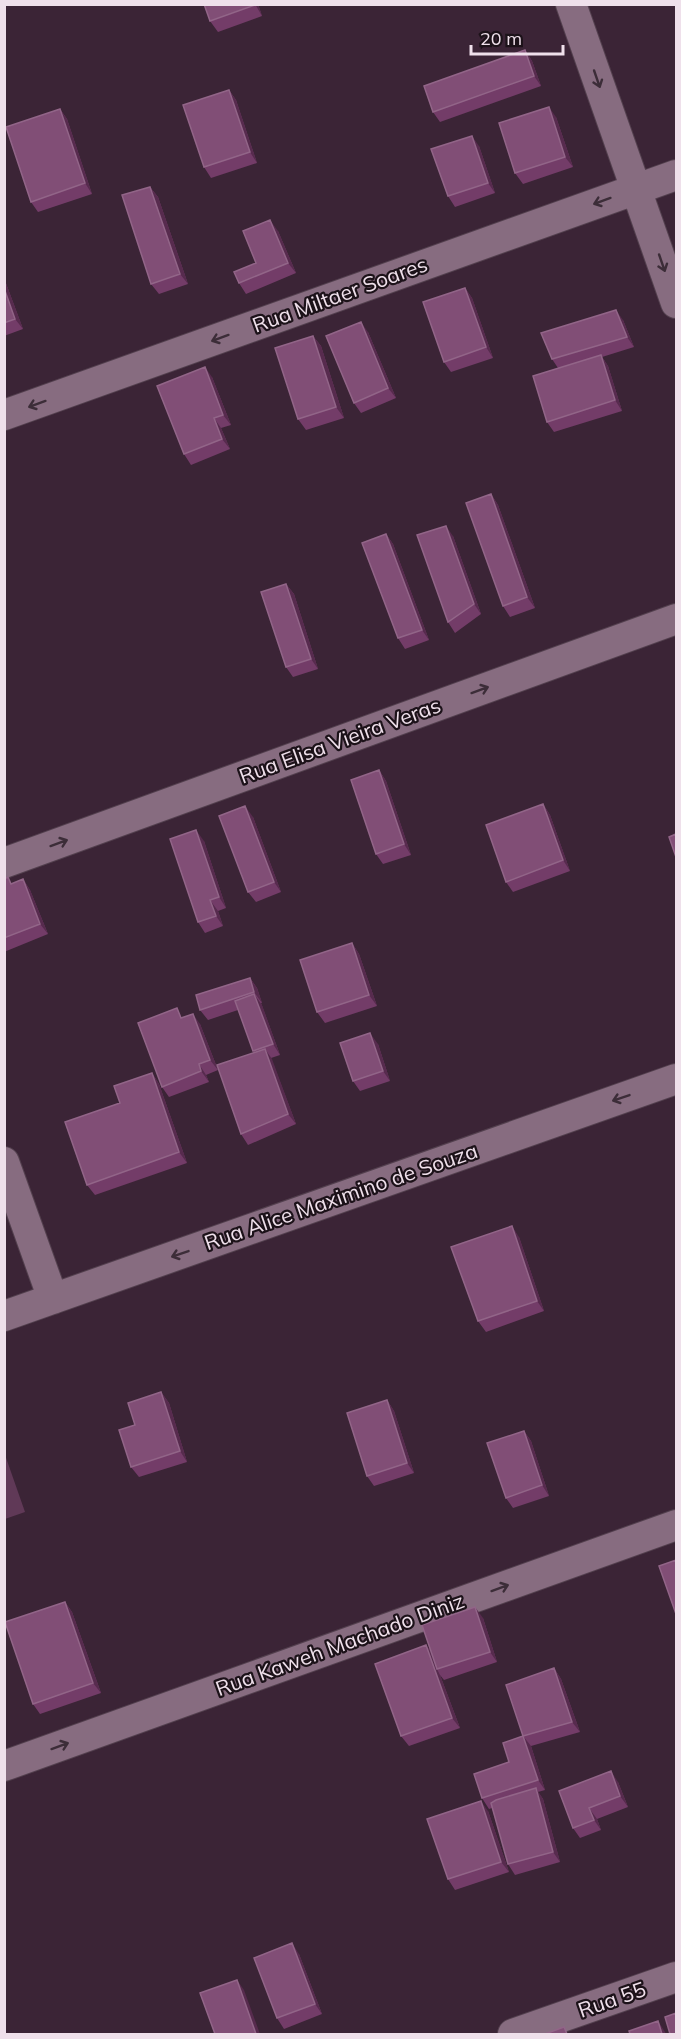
<svg xmlns="http://www.w3.org/2000/svg" width="681" height="2039" font-family="Mulish,sans-serif">
<style>
.green{fill:#603957}
.lines{fill:none;stroke-linecap:round;stroke-linejoin:round}
.street-casing{stroke:#53404e;stroke-width:32}
.street{stroke:#876c80;stroke-width:30}
.wall{fill:#733c68}
.shaded-wall{fill:#572b4e}
.building{fill:#814e76;stroke:#926588;stroke-width:1.5}
.oneway{stroke:#3c2d38}
.labels{text-anchor:middle;stroke-width:4.5;stroke-linejoin:round;paint-order:stroke}
.street-label{font-size:21px;fill:#efe0eb;stroke:#1c1219}
</style>
<rect width="100%" height="100%" fill="#3b2436"/>
<!-- green -->
<path class="green" d="M4,1452L25,1512L5,1519H4Z"/>
<g class="lines">
<!-- street casing -->
<g class="street-casing">
<path id="street" d="M571,4L676,303
M4,415L676,175
M4,863L676,619
M4,1162L53,1299
M4,1316L676,1079
M4,1766L676,1525
M513,2034L676,1977"/>
</g>
<!-- street -->
<use href="#street" class="street"/>
</g>
<!-- wall -->
<path class="wall" d="M258,4L262,16L218,32L210,21Z
M525,50L532,61L541,86L440,122L433,112Z
M229,90L236,100L257,163L211,178L204,167Z
M60,109L67,119L92,194L38,212L31,202Z
M556,117L573,167L523,184L515,173Z
M479,146L495,193L455,207L448,196Z
M150,187L158,197L188,284L159,294L151,284Z
M278,231L296,273L246,294L239,283L256,263Z
M4,278L23,329L4,336Z
M465,288L472,298L493,358L451,372L444,362Z
M623,320L634,347L602,357L608,366L622,411L554,432L547,422L558,368L552,359Z
M368,332L396,398L361,413L354,403Z
M313,336L321,346L344,418L306,430L298,419Z
M212,377L231,425L221,428L230,449L191,465L184,454Z
M491,494L498,505L535,608L510,617L503,606Z
M386,534L393,544L429,640L405,649L398,638Z
M453,536L481,614L455,633L448,622Z
M286,584L294,594L318,669L293,677L286,667Z
M379,770L386,781L411,855L383,864L376,854Z
M543,804L550,815L570,871L513,892L506,882Z
M253,817L281,892L256,902L248,892Z
M204,841L226,908L218,911L223,926L205,933L198,922Z
M4,879L13,884L23,879L30,890L48,934L4,952Z
M352,943L359,954L377,1006L325,1023L317,1012Z
M250,978L257,988L262,1003H261L280,1055L271,1058L296,1124L248,1145L241,1134L254,1053L238,1010L208,1020L200,1010Z
M183,1017L200,1024L218,1070L206,1075L209,1082L169,1097L162,1087Z
M378,1044L390,1081L360,1091L353,1081Z
M152,1073L159,1084L187,1163L95,1195L87,1185L120,1103Z
M519,1237L544,1311L486,1332L478,1321Z
M161,1392L169,1403L187,1462L139,1477L131,1467L135,1425Z
M387,1400L394,1411L414,1473L374,1486L367,1476Z
M524,1431L531,1441L549,1496L513,1508L506,1498Z
M65,1602L72,1612L101,1693L40,1714L33,1704Z
M483,1618L497,1662L444,1680L440,1675L460,1728L409,1746L401,1736L426,1645L431,1652Z
M554,1668L561,1679L580,1732L531,1746L545,1790L538,1792L543,1799L560,1862L515,1875L508,1864L492,1808L489,1809L482,1798L509,1762L523,1736Z
M618,1782L628,1807L597,1819L601,1830L580,1838L573,1828L559,1791Z
M488,1811L509,1872L455,1890L448,1879Z
M299,1954L322,2014L284,2029L277,2018Z"/>
<!-- shaded-wall -->
<path class="shaded-wall" d="M255,4H258L262,16Z
M525,50L532,61L541,86L534,76Z
M229,90L236,100L257,163L250,152Z
M549,107L556,117L573,167L565,157Z
M60,109L67,119L92,194L85,183Z
M472,136L479,146L495,193L488,183Z
M150,187L158,197L188,284L180,274Z
M270,220L278,231L296,273L288,263Z
M4,278L23,329L15,319L4,288Z
M465,288L472,298L493,358L486,347Z
M616,310L623,320L634,347L627,337Z
M361,322L368,332L396,398L388,388Z
M313,336L321,346L344,418L336,407Z
M601,355L608,366L622,411L615,400Z
M205,367L212,377L231,425L223,415Z
M214,418L221,428L230,449L222,439Z
M491,494L498,505L535,608L527,597Z
M446,526L453,536L481,614L474,604Z
M386,534L393,544L429,640L422,630Z
M286,584L294,594L318,669L311,659Z
M379,770L386,781L411,855L404,844Z
M543,804L550,815L570,871L563,860Z
M245,806L253,817L281,892L274,882Z
M196,830L204,841L226,908L219,897Z
M23,879L30,890L48,934L40,924Z
M210,900L218,911L223,926L216,916Z
M352,943L359,954L377,1006L369,995Z
M250,978L257,988L262,1003L254,992Z
M254,994L262,1005L280,1055L273,1044Z
M193,1014L200,1024L218,1070L210,1060Z
M370,1033L378,1044L390,1081L383,1071Z
M265,1049L272,1059L296,1124L288,1114Z
M199,1064L206,1075L209,1082L201,1071Z
M152,1073L159,1084L187,1163L179,1152Z
M512,1226L519,1237L544,1311L537,1301Z
M161,1392L169,1403L187,1462L180,1451Z
M387,1400L394,1411L414,1473L407,1463Z
M524,1431L531,1441L549,1496L542,1485Z
M65,1602L72,1612L101,1693L93,1683Z
M475,1607L483,1618L497,1662L490,1652Z
M426,1645L434,1655L437,1669L440,1675L460,1728L452,1718Z
M554,1668L561,1679L580,1732L572,1722Z
M523,1736L531,1746L545,1790L538,1780Z
M611,1771L618,1782L628,1807L620,1796Z
M536,1788L543,1799L560,1862L553,1852Z
M481,1801L488,1811L509,1872L501,1862Z
M589,1808L597,1819L601,1830L594,1820Z
M292,1943L299,1954L322,2014L315,2004Z
M237,1980L244,1990L260,2034H256Z
M658,2021L665,2032L666,2034H662Z"/>
<!-- building -->
<path class="building" d="M204,4H255V5L210,21Z
M525,50L534,76L433,112L424,86Z
M229,90L250,152L204,167L183,105Z
M549,107L565,157L515,173L499,123Z
M60,109L85,183L31,202L6,127Z
M472,136L488,183L448,196L431,149Z
M150,187L180,274L151,284L122,195Z
M270,220L288,263L239,283L234,272L256,263L243,231Z
M4,288L15,319L4,323Z
M465,288L486,347L444,362L423,302Z
M616,310L627,337L552,359L541,333Z
M361,322L388,388L354,403L326,336Z
M313,336L336,407L298,419L275,348Z
M601,355L615,400L547,422L533,376Z
M205,367L223,415L214,418L222,439L184,454L157,386Z
M491,494L527,597L503,606L466,503Z
M446,526L474,604L448,622L417,535Z
M386,534L422,630L398,638L362,543Z
M286,584L311,659L286,667L261,592Z
M379,770L404,844L376,854L351,780Z
M543,804L563,860L506,882L486,825Z
M245,806L274,882L248,892L219,816Z
M196,830L219,897L210,900L216,916L198,922L170,839Z
M676,834V857L669,837Z
M8,877L11,884L23,879L40,924L4,938V879Z
M352,943L369,995L317,1012L300,960Z
M250,978L254,992L200,1010L196,995Z
M254,994L273,1044L253,1051L235,1001Z
M177,1008L181,1018L193,1014L210,1060L199,1064L201,1071L162,1087L138,1023Z
M370,1033L383,1071L353,1081L340,1043Z
M265,1049L288,1114L241,1134L217,1065Z
M152,1073L179,1152L87,1185L65,1122L120,1103L114,1086Z
M512,1226L537,1301L478,1321L451,1247Z
M161,1392L180,1451L131,1467L119,1430L135,1425L128,1403Z
M387,1400L407,1463L367,1476L347,1413Z
M524,1431L542,1485L506,1498L487,1443Z
M676,1560V1614L659,1566Z
M65,1602L93,1683L33,1704L5,1622Z
M475,1607L490,1652L437,1669L422,1625Z
M426,1645L452,1718L401,1736L375,1664Z
M554,1668L572,1722L523,1736L538,1780L482,1798L474,1774L509,1762L503,1743L523,1736L506,1685Z
M611,1771L620,1796L589,1808L594,1820L573,1828L559,1791Z
M536,1788L553,1852L508,1864L491,1803L496,1800Z
M481,1801L501,1862L448,1879L427,1819Z
M292,1943L315,2004L277,2018L254,1958Z
M237,1980L256,2034H215L200,1993Z
M676,2013V2034H670L665,2017Z
M658,2021L662,2034H630L629,2031Z
M564,2027L567,2034H545Z"/>
<!-- one-way arrows -->
<defs><path id="oneway-shaft" d="M-6 0H5M1.5-3L5.5 0L1.5 3" fill="none" stroke-width="1.6" stroke-linecap="round" stroke-linejoin="round" transform="scale(1.5)"/></defs>
<g class="oneway">
<use href="#oneway-shaft" transform="translate(597 79) rotate(71)"/>
<use href="#oneway-shaft" transform="translate(602 201) rotate(160)"/>
<use href="#oneway-shaft" transform="translate(662 263) rotate(71)"/>
<use href="#oneway-shaft" transform="translate(220 338) rotate(160)"/>
<use href="#oneway-shaft" transform="translate(37 404) rotate(160)"/>
<use href="#oneway-shaft" transform="translate(480 690) rotate(-20)"/>
<use href="#oneway-shaft" transform="translate(59 843) rotate(-20)"/>
<use href="#oneway-shaft" transform="translate(621 1098) rotate(161)"/>
<use href="#oneway-shaft" transform="translate(180 1254) rotate(161)"/>
<use href="#oneway-shaft" transform="translate(500 1588) rotate(-20)"/>
<use href="#oneway-shaft" transform="translate(60 1746) rotate(-20)"/>
</g>
<g class="labels">
<!-- street labels -->
<g class="street-label">
<text transform="translate(340 295) rotate(-20)" y="7">Rua Miltaer Soares</text>
<text transform="translate(340 741) rotate(-20)" y="7">Rua Elisa Vieira Veras</text>
<text transform="translate(341 1197) rotate(-19)" y="7">Rua Alice Maximino de Souza</text>
<text transform="translate(340 1645) rotate(-20)" y="7">Rua Kaweh Machado Diniz</text>
<text transform="translate(612 2000) rotate(-19)" y="7">Rua 55</text>
</g>
</g>
<!-- border -->
<rect width="681" height="2039" fill="none" stroke="#efe0eb" stroke-width="12"/>
<!-- scale -->
<path d="M471 45v9h92v-9" fill="none" stroke="#efe0eb" stroke-width="3"/>
<text x="480" y="45" font-size="18" fill="#efe0eb" stroke="#1c1219" stroke-width="4.5" paint-order="stroke">20 m</text>
</svg>
